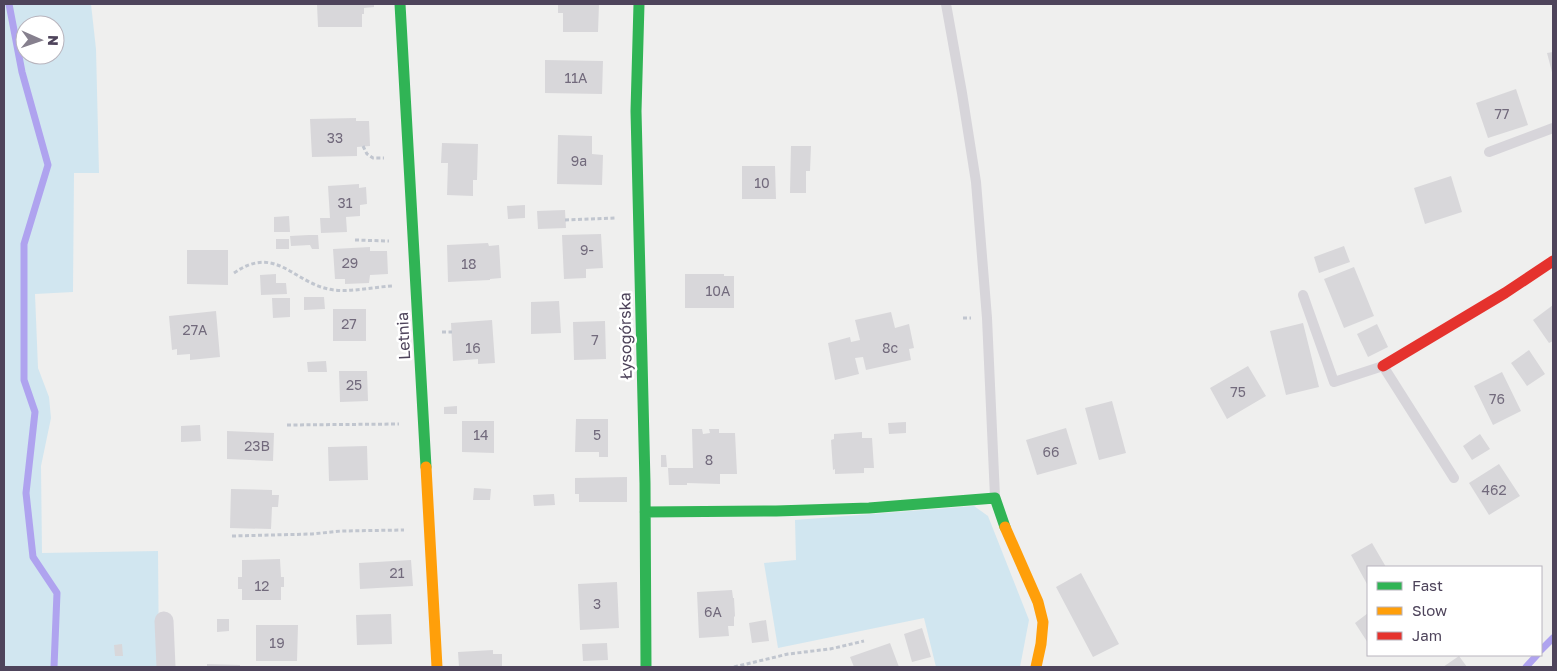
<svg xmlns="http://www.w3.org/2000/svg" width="1557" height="671" font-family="'Golos Text',sans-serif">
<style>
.green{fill:#d1e6f0;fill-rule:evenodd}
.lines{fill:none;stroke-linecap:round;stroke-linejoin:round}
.stream{stroke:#afa3ef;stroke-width:7}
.building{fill:#d8d7da}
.path{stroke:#c1c6cf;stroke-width:3;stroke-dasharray:4 2.5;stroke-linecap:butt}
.lane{stroke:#d7d5da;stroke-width:10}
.street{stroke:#d7d5da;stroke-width:19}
.fast{stroke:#30b455;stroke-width:11}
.slow{stroke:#ff9f0a;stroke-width:11}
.jam{stroke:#e5322d;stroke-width:11}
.labels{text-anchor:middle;stroke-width:5;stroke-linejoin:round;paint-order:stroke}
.number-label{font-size:14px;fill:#726a7c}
.street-label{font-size:16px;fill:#4e445b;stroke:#fff}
</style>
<rect width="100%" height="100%" fill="#efefee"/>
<!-- green -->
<path class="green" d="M4,4H91L96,49L99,173H74L73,292L35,294L38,368L49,397L51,418L41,466L42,553L158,551L159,667H4ZM25,25H55V55H25Z
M974,506L988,516L1029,620L1020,667H936L924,618L778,648L764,563L796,560L795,520Z"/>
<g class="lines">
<!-- stream -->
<path class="stream" d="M9,4L22,72L48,165L24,244V380L35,412L26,493L33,557L57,593L54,667
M1541,650L1553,638
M1526,667L1537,655"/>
</g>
<!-- building -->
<path class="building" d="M317,4H374V7L364,8V14H362V27H318Z
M558,4H599L598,32H563V13H558Z
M1553,52V76L1547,53Z
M545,60L603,61L602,94L545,93Z
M1516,89L1528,125L1488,138L1476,103Z
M356,118V121H369L370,146L357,147V156L312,157L310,119Z
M558,135L592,136V154L603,155L602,185L557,184Z
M442,143L478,144L477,180H473V196L447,195L448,163H441Z
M791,146H811L810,171H806V193H790Z
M742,166H775L776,199H742Z
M1451,176L1462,212L1425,224L1414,188Z
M359,184V188L366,187L367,204L360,205V216L346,217L347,232L321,233L320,218H330L328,186Z
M525,205V218L508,219L507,206Z
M565,210L566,228L538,229L537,211Z
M289,216L290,232H274V217Z
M601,234L603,268L586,269V278L564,279L562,235Z
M309,235H318L319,249H312L310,245L291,246L290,236Z
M276,239H289V249H276Z
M488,243L489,246L499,245L501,278L490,279V280L448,282L447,245Z
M1344,246L1350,262L1319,273L1314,257Z
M370,247V251H387L388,274L370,275L369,283L345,284V279H335L333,249Z
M187,250H228V285L187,284Z
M1354,267L1374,316L1344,328L1324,279Z
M276,274V283H286L287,294L261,295L260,275Z
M685,274H724V276H734V308H685Z
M304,297H324L325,309L304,310Z
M272,298H290V317L273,318Z
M559,301L561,333L531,334V302Z
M1553,305V341L1549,343L1533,320Z
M333,309H366V341H333Z
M216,311L220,357L190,360V354L177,355V349L172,350L169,316Z
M891,312L895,328L909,324L914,348L909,349L911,360L866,370L863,357L855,358L859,374L835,380L828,343L850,337L851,342L860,340L855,320Z
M492,320L495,363L478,364V359L453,361L451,323Z
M605,321L606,359L574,360L573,322Z
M1303,323L1319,387L1286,395L1270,331Z
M1377,324L1388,347L1368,357L1357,334Z
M1529,350L1545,374L1527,386L1511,363Z
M326,361L327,372H308L307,362Z
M1248,366L1266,396L1227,419L1210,388Z
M339,371H367L368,401L340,402Z
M1502,372L1521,411L1493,425L1474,386Z
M1112,401L1126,453L1099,460L1085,408Z
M457,406V414H444V407Z
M576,419H608V457H599V452H575Z
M462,421H494V453L462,452Z
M906,422V433L889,434L888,423Z
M200,425L201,441L181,442V426Z
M1066,428L1077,464L1037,475L1026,440Z
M692,429H702L703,434L710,433L709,429H719V433H735L737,474H720V484L687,483V485H669L668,468H693Z
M227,431L274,433L273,461L227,459Z
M862,432V438H872L874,468H864V473L835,474V469L833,470L831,440L834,439V434Z
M1480,434L1490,449L1472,460L1463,446Z
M367,446L368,480L329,481L328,447Z
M661,455H666L667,467H661Z
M1499,464L1520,496L1489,515L1469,483Z
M627,477V502H579V494H575V478Z
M474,488L491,489L490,500H473Z
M231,489L272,490V495H279L278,507H272L271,529L230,528Z
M554,494L555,505L534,506L533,495Z
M1372,543L1386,567H1368V584H1367L1351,555Z
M280,559L281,577H284V587H281V600H242V589H238V577H242V560Z
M411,560L413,586L360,589L359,563Z
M1081,573L1119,644L1093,657L1056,587Z
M617,582L619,628L580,630L578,584Z
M732,590L733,598H734L735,616L734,617V626H728L729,636L699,638L697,592Z
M1368,613V643L1355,623Z
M391,614L392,644L357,645L356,615Z
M217,619H229V631L217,632Z
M766,620L769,641L752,643L749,623Z
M256,625H298L297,661H256Z
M922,628L931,657L912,662L904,634Z
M607,643L608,660L583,661L582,644Z
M890,643L899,667H854L850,657Z
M122,644L123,656H115L114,645Z
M493,650V654H502V667H459L458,652Z
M1459,656L1467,667H1443Z
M207,664L240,665V667H207Z"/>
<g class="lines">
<!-- path -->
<path class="path" d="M363,146L367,154L373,158H384
M565,220L615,218
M355,240L389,241
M234,273C277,243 294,285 334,290C353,292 373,287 392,286
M963,318H971
M442,332H452
M287,425L399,424
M232,536L312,534L341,531L404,530
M734,667L788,654L830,649L864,641"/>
<!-- lane -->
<path class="lane" d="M946,4L962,93L976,182L987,318L995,497
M1489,152L1553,128
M1303,295L1334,382L1383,366L1454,478"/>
<!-- street -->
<path class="street" d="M164,621L166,667"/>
<!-- fast -->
<path class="fast" d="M400,4L426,467
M639,4L636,111L645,483L646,667
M645,512L776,511L869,508L995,498L1005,527"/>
<!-- slow -->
<path class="slow" d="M426,467L437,667
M1005,527L1038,602L1043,622L1041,644L1036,667"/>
<!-- jam -->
<path class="jam" d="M1383,366L1505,293L1553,261"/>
</g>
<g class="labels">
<!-- number labels -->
<g class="number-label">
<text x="576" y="83">11A</text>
<text x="1502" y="119">77</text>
<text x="335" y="143">33</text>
<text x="579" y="166">9a</text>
<text x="762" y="188">10</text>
<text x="345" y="208">31</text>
<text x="587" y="255">9-</text>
<text x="350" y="268">29</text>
<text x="469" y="269">18</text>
<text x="718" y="296">10A</text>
<text x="349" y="329">27</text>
<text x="195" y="335">27A</text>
<text x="595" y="345">7</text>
<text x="473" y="353">16</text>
<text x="890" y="353">8c</text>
<text x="354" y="390">25</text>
<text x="1238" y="397">75</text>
<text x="1497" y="404">76</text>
<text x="481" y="440">14</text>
<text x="597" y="440">5</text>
<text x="257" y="451">23B</text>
<text x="1051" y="457">66</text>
<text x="709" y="465">8</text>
<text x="1494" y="495">462</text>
<text x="397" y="578">21</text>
<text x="262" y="591">12</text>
<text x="597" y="609">3</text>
<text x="713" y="617">6A</text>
<text x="277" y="648">19</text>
</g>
<!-- street labels -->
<g class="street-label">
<text transform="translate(403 336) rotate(-93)" y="6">Letnia</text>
<text transform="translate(625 336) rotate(-91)" y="6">Łysogórska</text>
</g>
</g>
<!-- border -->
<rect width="1557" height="671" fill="none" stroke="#4e445b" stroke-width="10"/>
<!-- legend -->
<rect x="1367" y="566" width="175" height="90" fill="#ffffff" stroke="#b8b4bd"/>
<rect x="1377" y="582" width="25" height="8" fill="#30b455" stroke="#b8b4bd"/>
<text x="1412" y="591" font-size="15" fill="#4e445b">Fast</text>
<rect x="1377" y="607" width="25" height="8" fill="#ff9f0a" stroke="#b8b4bd"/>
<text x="1412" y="616" font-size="15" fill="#4e445b">Slow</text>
<rect x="1377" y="632" width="25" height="8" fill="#e5322d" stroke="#b8b4bd"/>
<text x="1412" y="641" font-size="15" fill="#4e445b">Jam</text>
<!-- north arrow -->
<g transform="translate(40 40) rotate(92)"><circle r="24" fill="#ffffff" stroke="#b8b4bd"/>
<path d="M0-4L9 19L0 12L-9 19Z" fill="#86808e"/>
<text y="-8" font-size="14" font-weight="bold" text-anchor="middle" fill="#4e445b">N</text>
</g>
</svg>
